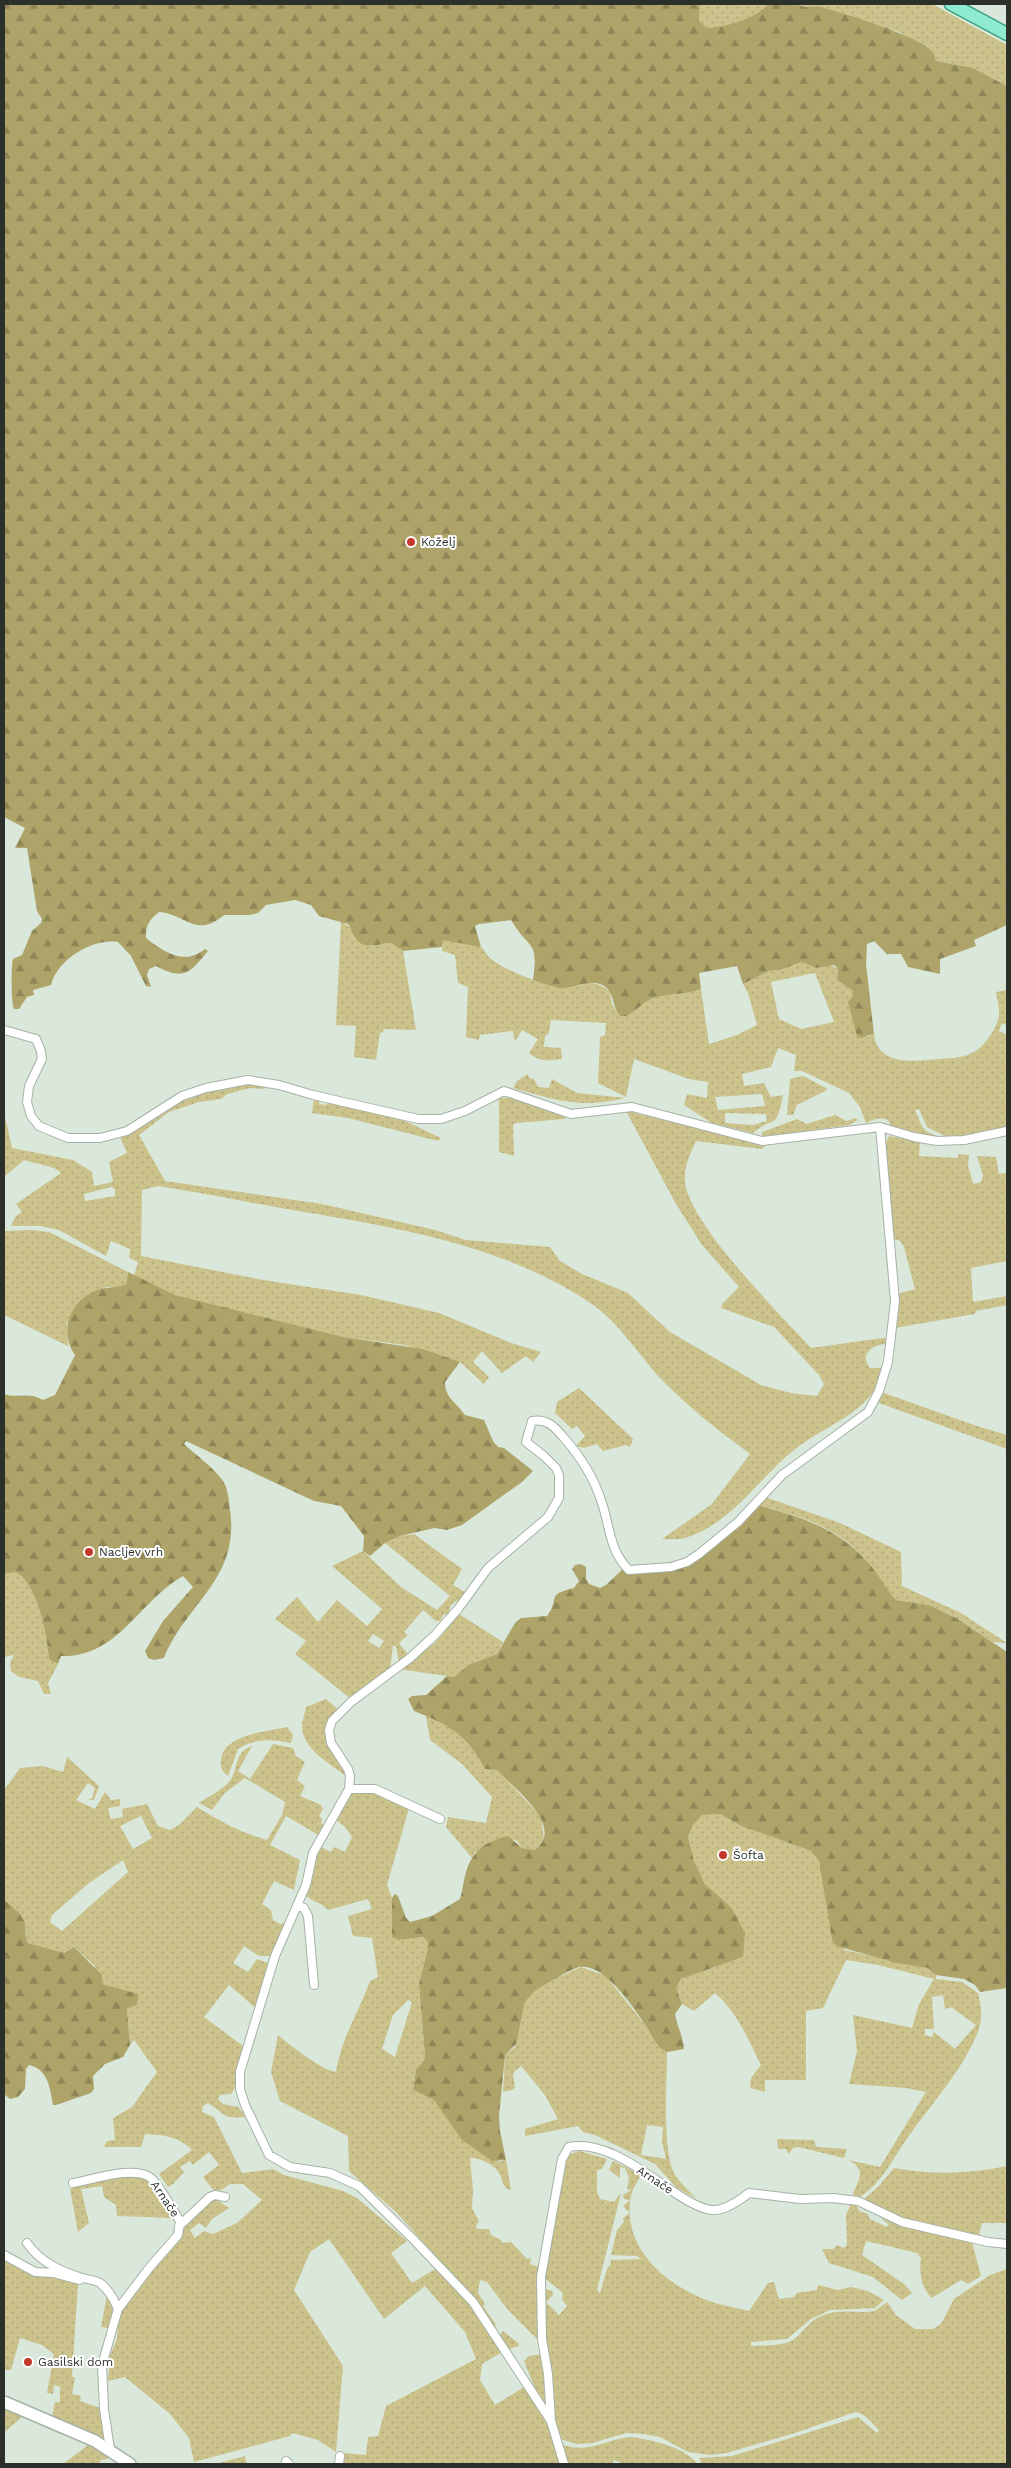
<svg xmlns="http://www.w3.org/2000/svg" width="1011" height="2468" font-family="'Work Sans',sans-serif">
<style>
.grass{fill:url(#grass-dots);fill-rule:evenodd}
.forest{fill:url(#forest-firs)}
.lines{fill:none;stroke-linecap:round;stroke-linejoin:round}
.street-casing{stroke:#a5b2a5;stroke-width:10}
.secondary-casing{stroke:#a5b2a5;stroke-width:14}
.primary-casing{stroke:#3ba081;stroke-width:15}
.street{stroke:#fff;stroke-width:8}
.secondary{stroke:#fff;stroke-width:11}
.primary{stroke:#8febd0;stroke-width:12}
.poi-dot{fill:#c43729;stroke:#fff;stroke-width:2}
.labels{text-anchor:middle;stroke-width:4;stroke-linejoin:round;paint-order:stroke}
.poi-label{font-size:12px;fill:#2b302b;stroke:#fff;text-anchor:start}
.street-label{font-size:12px;fill:#2b302b;stroke:#fff}
</style>
<defs>
<pattern id="grass-dots" width="8" height="8" patternUnits="userSpaceOnUse" patternTransform="scale(1.25)"><rect width="8" height="8" fill="#ccc28c"/><path d="M2 2h.1M6 6h.1" fill="none" stroke="#afa779" stroke-width="1.8" stroke-linecap="round"/></pattern>
<pattern id="forest-firs" width="22" height="20" patternUnits="userSpaceOnUse" patternTransform="scale(1.25)"><rect width="22" height="20" fill="#aea469"/><path d="M5 1l3.5 6h-7zM16 11l3.5 6h-7z" fill="#8e8657"/></pattern>
</defs>
<rect width="100%" height="100%" fill="#dae8db"/>
<!-- grass -->
<path class="grass" d="M700,4H768C754,20 729,26 707,28L699,21Z
M794,4H932L1007,45V86L973,68L936,61L928,47L899,32L818,6L806,7Z
M341,921L352,929L354,938L371,946L391,943L403,951L416,1030L384,1029L383,1032L380,1033L376,1060L354,1057L356,1026L336,1025Z
M443,939C454,942 472,942 481,947C485,950 487,956 491,959C508,972 539,983 559,987C577,992 589,973 610,992L612,1004L620,1016H627C638,1010 644,1000 657,997C672,993 687,995 701,989L709,1044L737,1035L757,1025L748,993L743,984L769,971L780,970L802,962L816,968L829,965L838,968L837,980L853,991L867,1037L874,1034C878,1067 915,1061 940,1059C951,1058 964,1058 974,1052C984,1047 998,1027 999,1015C1000,1008 997,999 996,992L1007,990V1025L1002,1023L999,1031L1007,1035V1127L949,1138L927,1127L919,1109L915,1110L922,1126L926,1131L943,1139L892,1128L888,1120C879,1117 874,1119 866,1123L860,1107L849,1093L802,1071H794L796,1055L778,1048L771,1067L742,1074L744,1086L764,1083L771,1097L783,1095C776,1133 774,1114 753,1133L712,1123L684,1105L687,1094L707,1098L708,1082L689,1079L634,1059L626,1097L598,1083L600,1037L605,1035L606,1023L551,1020L549,1033L545,1036L544,1047L561,1048L562,1059C549,1061 539,1062 529,1053L538,1039L522,1030L516,1040L514,1039L513,1031L480,1035L479,1040L466,1037L468,987L458,983L455,955L442,951ZM815,973L834,1022L801,1029L779,1019L771,982ZM762,1094L765,1106L718,1110L715,1097ZM725,1113L766,1114L767,1121L753,1125L725,1123Z
M528,1074L529,1078L534,1079L538,1087L549,1088L552,1079L577,1093L625,1098C580,1109 555,1100 513,1088L517,1081Z
M803,1076L826,1088L827,1090L797,1105L793,1115H787L790,1079Z
M245,1084L266,1086L264,1089L250,1088L227,1094L221,1099L199,1102L169,1112L139,1135L165,1181L322,1204L435,1230L466,1240L550,1247L560,1261L582,1274L628,1293L670,1332L761,1385L791,1393L817,1396L824,1384L819,1375L774,1327L721,1308L723,1303L739,1287L702,1245L676,1204L626,1111L766,1145L762,1149L696,1141C690,1154 684,1167 685,1181C688,1223 780,1314 811,1348L890,1337L889,1344C874,1343 858,1354 870,1368H885C871,1414 828,1423 794,1450C758,1479 731,1524 685,1538C678,1540 669,1539 662,1539L712,1504L750,1454C719,1431 688,1407 661,1379C637,1353 619,1322 589,1302C501,1244 394,1227 292,1210C247,1202 202,1193 158,1186L142,1190L141,1256L263,1280L361,1295L439,1313L511,1343L541,1352L533,1362L526,1356L502,1373L482,1351L473,1362L489,1377L484,1384L460,1362L404,1345L344,1337L212,1305L175,1295L134,1276L138,1262L129,1258L130,1249L111,1241L106,1256L59,1230L40,1226H11L15,1217L22,1212L16,1204L61,1173L54,1168L24,1160L4,1177V1112L12,1148L73,1160L92,1172L94,1186L113,1182L109,1162L127,1153L120,1137L189,1096ZM111,1187L115,1189V1196L85,1201L84,1194Z
M499,1098H510L566,1117L565,1119L516,1123L513,1125L514,1156L499,1152Z
M314,1099L320,1100L319,1104L326,1105L328,1102L403,1120L441,1138L438,1141L348,1118L312,1113Z
M835,1115L847,1121L855,1118L858,1120L849,1125L762,1137V1133L765,1131L797,1119L807,1124Z
M889,1136L920,1142L919,1156L958,1158V1154L969,1155L968,1166L973,1184L981,1182L983,1175L977,1156L996,1157L999,1174L1007,1173V1261L971,1268L973,1302L1007,1296V1305L976,1311L975,1314L895,1328L897,1294L915,1289L904,1247L900,1241L892,1238L886,1142Z
M33,1230L49,1232L128,1272L126,1284L120,1287H106L67,1323L68,1346L4,1315V1231Z
M579,1388L633,1439L630,1447L626,1445L603,1451L597,1444L584,1448L576,1446L585,1436L577,1426L572,1429L555,1413L557,1402Z
M881,1392C923,1406 964,1423 1007,1435V1449L876,1402Z
M765,1497L840,1523L901,1552L902,1586L961,1613L1007,1643L993,1642L958,1619L929,1605L896,1600C882,1585 872,1567 858,1552C831,1524 794,1515 758,1505Z
M414,1534L462,1569L453,1585L465,1592L461,1600L456,1601L451,1605L448,1615L444,1614L440,1621H436L423,1610L404,1632L408,1635L399,1643L409,1656L399,1663L396,1646H393L390,1669L351,1699L295,1654L306,1641L275,1619L297,1597L318,1622L337,1600L367,1626L382,1609L332,1566L363,1551L401,1587L437,1610L450,1596L385,1543L400,1536ZM373,1634L384,1641L379,1648L368,1641Z
M16,1572C38,1585 47,1635 49,1659L58,1664L48,1683L51,1694H44L38,1681L19,1677L11,1671L10,1663L14,1655L4,1657V1574Z
M459,1614L503,1642L497,1654L468,1665L454,1677L398,1669L435,1643Z
M326,1699L340,1711L327,1730L347,1770V1777C331,1764 303,1750 302,1727C302,1721 305,1714 306,1707Z
M426,1716C457,1729 469,1740 485,1769L497,1770L541,1816L544,1839L535,1850L522,1848L516,1840L475,1852L472,1858L446,1827L448,1817L486,1823L492,1797L462,1764L430,1740Z
M287,1727L293,1735L291,1743C271,1739 256,1738 238,1749L228,1776C222,1771 220,1768 221,1759C225,1734 266,1732 287,1727Z
M273,1744L293,1748L296,1756L305,1762L297,1780L305,1786L300,1796L321,1805L323,1809L319,1816L322,1819L321,1823L325,1826L320,1836L286,1816L270,1845L300,1860L294,1890L274,1881L262,1904L271,1910L273,1920L280,1924L286,1923L273,1956H259L244,1946L233,1963L248,1972L257,1959L268,1963L269,1968L258,2010L229,1985L204,2017L243,2046L236,2086L231,2094L220,2095L218,2099L223,2104L238,2107L246,2117C222,2119 227,2115 208,2103L203,2106L202,2112L214,2117L242,2173L273,2169L284,2175L343,2191L357,2198L407,2241L391,2253L412,2283L437,2268L474,2306L502,2352L482,2364L480,2380L495,2405L524,2387L551,2430L562,2464H341L344,2453L366,2455L368,2437L378,2436L386,2406L476,2359L465,2332L425,2286L384,2319L329,2239L310,2252L294,2290L343,2366L336,2452L318,2440L292,2433L290,2436L194,2462L189,2438L170,2414L125,2377L108,2381L110,2355L117,2339L118,2313L185,2227L214,2198L229,2208L212,2219L206,2228L199,2223L190,2230L195,2238L204,2231L213,2234L237,2223L262,2200L243,2184H230L221,2190L214,2191L203,2177L219,2165L209,2152L193,2165L190,2161L180,2167L184,2172L173,2184L168,2187L159,2174L192,2150C178,2136 164,2135 145,2134L141,2147H104L107,2141L115,2140L113,2118L132,2107L157,2072L134,2040L130,2045L127,2008L102,1984L94,1965L74,1947L64,1953L28,1943C24,1936 26,1931 25,1924C22,1913 11,1906 4,1899V1790L20,1768L43,1766L63,1772L67,1757L99,1786L94,1800H88L92,1798L95,1788L88,1783L76,1800L95,1809L105,1792L111,1800L120,1799V1806L108,1808L111,1819L123,1817L122,1809L147,1804L158,1826L170,1830L179,1825L197,1807C220,1821 241,1833 267,1840L282,1815L285,1802L245,1778L225,1793L212,1810L199,1803C208,1797 222,1790 229,1782C240,1768 232,1754 252,1746L238,1771L250,1779ZM141,1816L152,1838L133,1849L120,1826ZM123,1860L128,1872L62,1931L50,1922L52,1915L89,1883Z
M368,1789L409,1808L387,1885L392,1898V1937L398,1940L423,1937L428,1942V1948L419,1984L425,2057L423,2062L416,2069L413,2090L434,2100L499,2162L506,2160L511,2190L507,2189C502,2184 503,2181 500,2175C495,2164 480,2158 470,2158L473,2190L472,2208L479,2221L476,2226L477,2229H489L491,2235L501,2240L502,2243L511,2242L527,2259L531,2258L530,2264L539,2267V2341L508,2310L487,2282L480,2280L478,2293L485,2304L483,2306L495,2323L497,2333L501,2334L503,2331L518,2343L519,2346L509,2349V2353L466,2290L396,2212L349,2171L348,2136L280,2101L271,2072L278,2035C290,2045 321,2070 336,2072C342,2036 358,2014 370,1981L378,1977L372,1938L353,1936L348,1916L372,1909L368,1899L328,1910C322,1902 312,1903 306,1895L319,1846L331,1852L334,1847L345,1852L352,1837L345,1827L334,1818L351,1794ZM408,2000L412,2002L395,2057L382,2049L393,2015Z
M720,1814L741,1826L811,1851L819,1861L826,1892L844,1950L928,1968L936,1975V1979L962,1982L978,1993C982,2007 983,2020 977,2034C962,2070 934,2101 911,2133C892,2158 887,2178 859,2198H855L853,2193C860,2179 866,2168 848,2160L880,2167L926,2092L906,2088L849,2084L857,2051L853,2015L912,2028L919,2004L934,1979L878,1965L846,1960L823,2008L806,2011V2080H765V2092L750,2088L751,2078L761,2065C748,2039 737,2012 715,1993L694,2011L682,2004L676,1988L681,1979L743,1957L731,1907L705,1884L694,1861L688,1837L693,1825L701,1815ZM943,1995L945,2009L951,2007L976,2025L955,2049L934,2032L932,2037L925,2035V2029H934L932,1997Z
M581,1967L606,1976L649,2030L657,2045L667,2052C667,2082 662,2148 674,2173C680,2183 689,2191 697,2199L676,2187L655,2164L595,2135L583,2132L578,2126L525,2136V2129L558,2119L545,2095L521,2066L513,2073L515,2087L513,2090L503,2092L505,2055L515,2047L525,2002L528,1997L548,1982ZM647,2125L663,2127L662,2141L666,2159L641,2155Z
M777,2139L814,2140L816,2147L847,2149L844,2158L798,2147L793,2148L789,2154L786,2149H778Z
M579,2151L607,2159L602,2169L597,2170V2192L600,2199L614,2202L621,2193L597,2290L600,2293L607,2269L611,2264L610,2260L641,2259L637,2256L611,2255L617,2230L624,2222L623,2218L630,2213L623,2206L630,2200L624,2199L623,2195L631,2190L627,2189L629,2178L625,2168L620,2167V2178L609,2170L613,2161L641,2175C638,2181 632,2189 631,2196C622,2243 658,2278 697,2296C713,2304 732,2307 749,2311L768,2283L774,2282L779,2299L794,2297L797,2293L817,2290L818,2285L838,2290L851,2287L868,2291L884,2300L875,2308L830,2310L811,2319L787,2339L751,2342V2346C765,2345 786,2347 797,2337C805,2329 810,2321 821,2316C839,2308 857,2314 875,2311L887,2302L896,2315L915,2329H933L941,2324L954,2299L990,2275L1007,2269V2464H702L699,2458L732,2456L858,2417L877,2433L879,2430C872,2423 865,2413 855,2412L798,2432L727,2453L711,2455L688,2452L660,2437L643,2434L626,2433L592,2443L577,2444L560,2439L556,2429L547,2361L542,2288L552,2291L553,2295L546,2302L559,2315L567,2306L562,2300L563,2293L542,2276L563,2162L568,2155Z
M1007,2166V2223H982L978,2239L909,2223L863,2200L879,2186L894,2168C932,2175 969,2174 1007,2166Z
M132,2174L142,2176L147,2181L174,2218L117,2216L116,2205L104,2197L102,2186L81,2189L89,2223L78,2232L70,2189L94,2181Z
M847,2203L855,2204L860,2212L867,2213L870,2219L887,2227L889,2225L882,2219L881,2216L911,2228L972,2242L981,2276L968,2284L961,2280L932,2298C921,2288 919,2272 921,2258L917,2253L866,2241L862,2255L904,2284L912,2293L902,2300L873,2277L829,2263L822,2249H834L837,2245L844,2248L847,2245L846,2215L850,2206Z
M4,2259L38,2275L60,2278L78,2284L72,2376L75,2378L72,2394L81,2396L80,2401L100,2408L106,2439H102L52,2417L55,2402H60V2387L54,2385L53,2394L47,2393L54,2354L42,2345L20,2338L11,2370H4V2373Z
M107,2295L113,2309L108,2328L101,2327Z
M541,2354L547,2406L543,2408L524,2361L529,2356Z
M4,2406L25,2414L4,2433Z
M631,2437C653,2440 684,2447 698,2464H624L614,2460L612,2464H566L561,2444C589,2455 605,2439 631,2437Z
M92,2442L109,2456L107,2459L101,2460L99,2464H63Z
M245,2456L247,2464H215Z"/>
<!-- forest -->
<path class="forest" d="M4,4H700L699,21L707,28C728,26 754,20 768,4H794L806,7L818,6C838,12 926,37 934,54C935,56 935,59 936,61L973,68L1007,86V925L974,940L976,946L940,959V974L908,967L901,954H887L874,941L867,944L866,964L874,1034L860,1038L857,1036L848,1002L853,996V991L837,980L838,968L834,965L816,968L802,962L780,970L769,971L743,984L737,966L699,973L701,989C687,995 672,993 657,997C644,1000 638,1010 627,1016H620C613,1007 614,998 609,991C598,974 573,990 560,988C551,986 542,983 533,980C539,938 529,951 511,920L479,924L475,926L481,947L443,940L442,947L403,951L391,943C379,944 364,950 356,939C352,935 352,929 348,924L319,916L311,905L295,900L266,905L258,913L249,915H224C196,939 186,914 159,912C150,919 145,926 146,938C164,952 184,966 205,949L208,951C190,973 184,981 156,966L149,969L147,975L151,987L146,986L131,956L118,942C92,938 57,960 51,985L33,990L34,995L27,997L19,1009H14C11,1004 11,964 13,959L22,955L32,931L41,923L42,919L37,911L27,848H15L25,828L4,817Z
M128,1272L175,1295L344,1337L422,1349L460,1362L445,1382C445,1398 456,1402 465,1415L484,1420L493,1441L498,1447L504,1448L533,1471L522,1482L462,1525L447,1530L434,1528L400,1536L385,1543L370,1556L363,1551L364,1536L341,1506L314,1501L186,1441L184,1444C196,1455 213,1467 223,1481C228,1488 229,1501 230,1510C240,1579 187,1602 164,1658L154,1660L148,1658L145,1651L163,1621L193,1587L183,1576C139,1601 118,1658 61,1656L58,1664L49,1659C47,1635 38,1585 16,1572L4,1574V1394C20,1399 27,1391 43,1400L55,1395L75,1355C59,1332 69,1302 95,1291C105,1286 116,1289 126,1284Z
M758,1505C804,1518 839,1528 871,1566C880,1577 886,1589 896,1600L929,1605L958,1619L1007,1652V1988L980,1992L975,1985L964,1979L936,1975L928,1968L897,1963L836,1946L832,1939L819,1861L811,1851L741,1826L720,1814L702,1815L693,1825L688,1837L694,1861L705,1884L731,1907L745,1933L743,1957L681,1979L676,1988L682,2004L675,2014C677,2026 683,2036 684,2049L667,2052C656,2047 654,2039 648,2029C636,2011 605,1962 579,1967C573,1969 567,1972 562,1975C549,1982 533,1990 525,2002L516,2044L505,2055L499,2116L500,2131L506,2160L492,2161L462,2140L434,2100L413,2090L416,2069L423,2062L425,2057L419,1984L428,1948V1942L423,1937L398,1940L392,1937V1898L395,1894L398,1896L406,1918L410,1922L432,1916L460,1899C463,1890 463,1881 466,1872C473,1850 486,1841 508,1836L522,1848L535,1850C538,1847 543,1842 544,1838C550,1814 512,1787 497,1770L485,1769C466,1734 451,1726 414,1711L408,1699L412,1696L426,1695L447,1676L454,1677L468,1665L497,1654L515,1623L521,1618L547,1616C561,1598 544,1595 574,1588L579,1581L572,1569L575,1565L581,1564L586,1567V1579L589,1584L600,1588L606,1585L626,1566L659,1564L692,1558Z
M4,1899C11,1906 22,1913 25,1923C26,1931 24,1936 28,1943L64,1953L74,1947L102,1975V1984L138,1994L137,2005L127,2008L130,2045L123,2057L105,2064L93,2076L94,2089L91,2093L56,2105H53C50,2088 48,2069 29,2065L26,2069L25,2089L18,2097L10,2099L4,2094Z"/>
<g class="lines">
<!-- street casing -->
<g class="street-casing">
<path id="street" d="M4,1030L36,1039L41,1051L42,1059L29,1086L27,1102L31,1116L39,1126L68,1138H100L127,1131L182,1096L206,1088L248,1080L279,1085L313,1095L418,1119H441L465,1111L504,1091L571,1114L632,1107L762,1141L880,1127L914,1137L937,1141L964,1140L1007,1131
M349,1789H375L440,1819
M297,1905L304,1908L308,1916L314,1985
M73,2183C91,2180 138,2164 152,2179C163,2190 171,2208 180,2221L178,2235L150,2267L118,2309L102,2365L104,2409L110,2449
M179,2226L210,2197L215,2195L225,2197
M27,2243C40,2262 60,2271 82,2278C87,2279 96,2280 100,2283C109,2290 114,2299 118,2309
M4,2255L35,2272L53,2273L79,2280
M551,2421L548,2374L542,2339L541,2277L562,2159L569,2147C607,2140 647,2175 677,2194C686,2200 700,2209 712,2210C724,2211 740,2200 749,2193L800,2199L833,2198L858,2201L902,2222L988,2242L1007,2244
M286,2461L289,2464
M339,2464L340,2456
M564,2464L551,2421L473,2302L414,2240L359,2186L330,2173L290,2167L269,2155L245,2105L240,2089V2072L275,1956L306,1885L313,1853L349,1789L350,1776L348,1769L331,1743L329,1730L332,1721L351,1702L410,1658L435,1635L458,1609L488,1568L548,1517L559,1498V1475L556,1468L544,1456L526,1442L532,1421C547,1418 555,1427 564,1438C580,1456 593,1476 601,1500C610,1525 609,1551 629,1570L671,1567L687,1562L699,1554L738,1522L782,1475L868,1412L879,1391L888,1362L895,1301L880,1127"/>
</g>
<!-- secondary casing -->
<g class="secondary-casing">
<path id="secondary" d="M4,2402L95,2441L130,2464"/>
</g>
<!-- primary casing -->
<g class="primary-casing">
<path id="primary" d="M951,4L1007,34"/>
</g>
<!-- street -->
<use href="#street" class="street"/>
<!-- secondary -->
<use href="#secondary" class="secondary"/>
<!-- primary -->
<use href="#primary" class="primary"/>
</g>
<!-- markers -->
<g class="poi-dot">
<circle cx="411" cy="542" r="5"/>
<circle cx="89" cy="1552" r="5"/>
<circle cx="723" cy="1855" r="5"/>
<circle cx="28" cy="2362" r="5"/>
</g>
<g class="labels">
<!-- poi labels -->
<g class="poi-label">
<text x="421" y="546">Koželj</text>
<text x="99" y="1556">Nacljev vrh</text>
<text x="733" y="1859">Šofta</text>
<text x="38" y="2366">Gasilski dom</text>
</g>
<!-- street labels -->
<g class="street-label">
<text transform="translate(655 2180) rotate(33)" y="4">Arnače</text>
<text transform="translate(165 2199) rotate(56)" y="4">Arnače</text>
</g>
</g>
<!-- border -->
<rect width="1011" height="2468" fill="none" stroke="#2b302b" stroke-width="10"/>
</svg>
